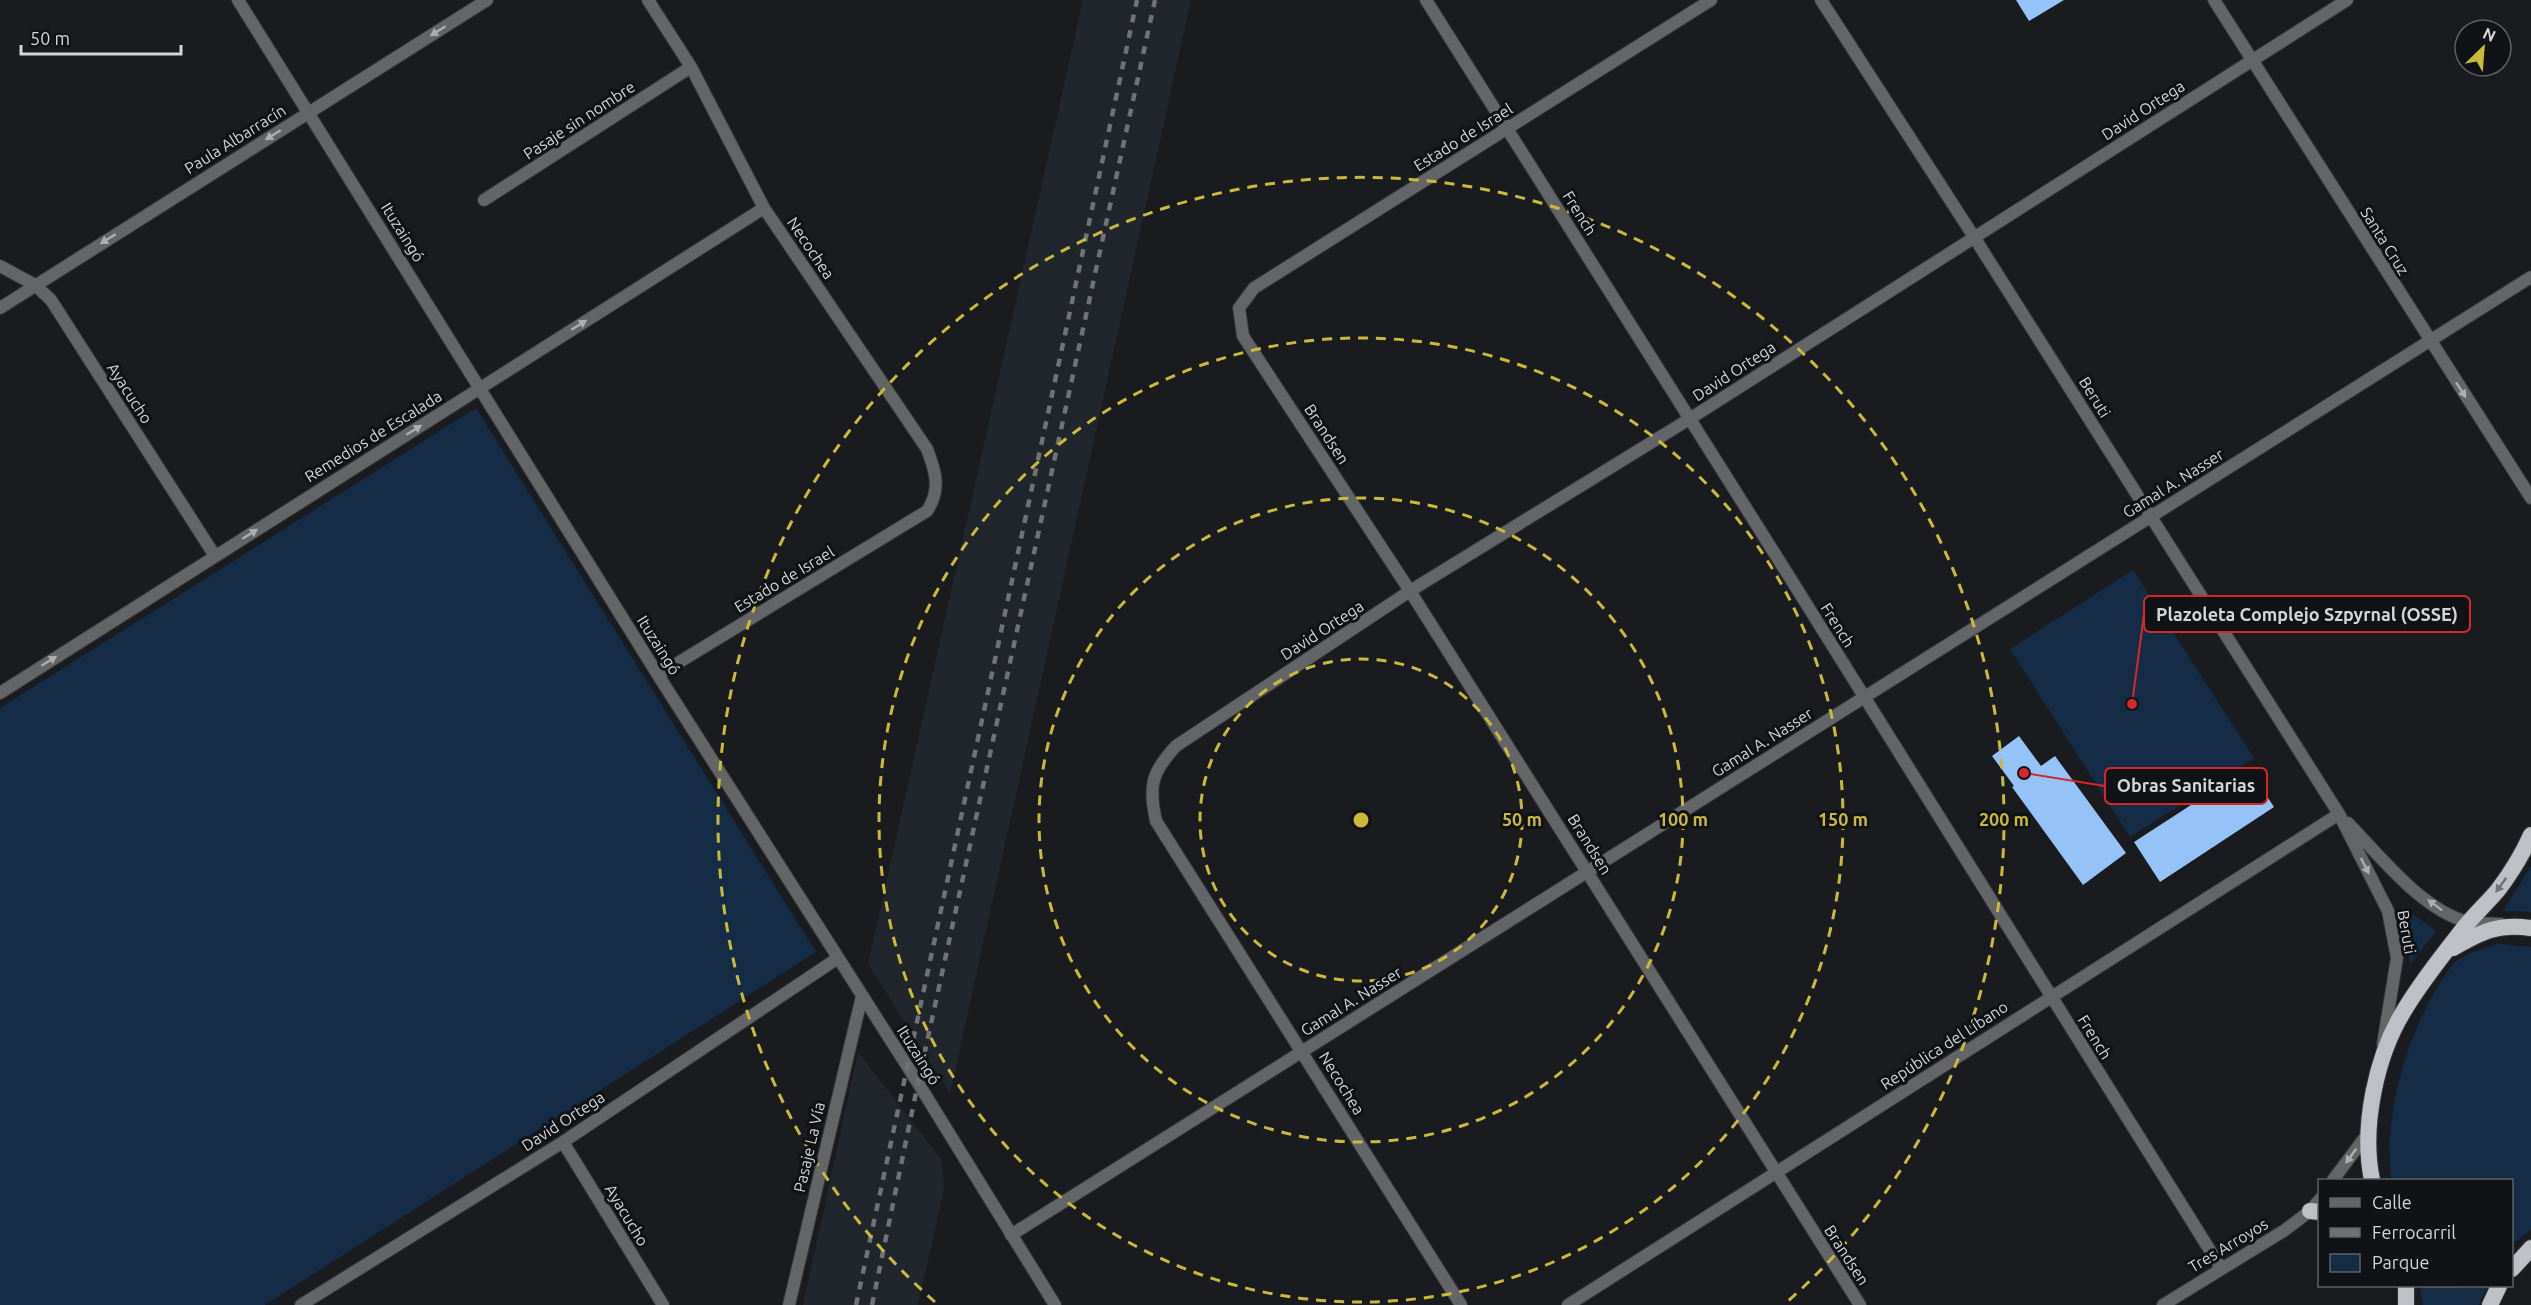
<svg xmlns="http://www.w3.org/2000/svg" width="2531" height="1305" font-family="Ubuntu,sans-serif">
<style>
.built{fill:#20262c}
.green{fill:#152c46}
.building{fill:#96c3f7}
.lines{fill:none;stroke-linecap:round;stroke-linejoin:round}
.minor-casing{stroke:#333538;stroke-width:14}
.trunk-casing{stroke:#333538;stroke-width:18}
.minor{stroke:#646567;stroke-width:12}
.trunk{stroke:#bdc0c4;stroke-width:16}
.rail{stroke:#707275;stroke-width:4.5;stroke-dasharray:8 8;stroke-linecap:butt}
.oneway{fill:#acaeb0}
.oneway2{fill:#6f7275}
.ring{fill:none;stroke:#c9ba3a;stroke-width:3;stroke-dasharray:10 8}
.labels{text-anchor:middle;stroke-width:6;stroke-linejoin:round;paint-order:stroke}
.street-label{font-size:16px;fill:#d3d5d7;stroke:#101215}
.centre{fill:#c9ba3a;stroke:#101215;stroke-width:3}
.ring-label{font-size:18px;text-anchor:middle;font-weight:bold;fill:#c9ba3a;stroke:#101215;stroke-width:6;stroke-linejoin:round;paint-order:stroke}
.leader{fill:none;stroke:#d62828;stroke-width:2}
.callout-dot{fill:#d62828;stroke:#101215;stroke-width:2}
.callout{fill:#101215;stroke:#d62828;stroke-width:2}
.callout-label{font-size:18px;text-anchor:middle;font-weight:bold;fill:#d3d5d7}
</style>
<rect width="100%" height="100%" fill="#191b1e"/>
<!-- built -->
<path class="built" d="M1083,0H1191L950,1094L868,964Z
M858,1052L942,1160L944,1189L918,1305H803Z"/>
<!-- green -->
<path class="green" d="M476,408L816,952L265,1305H0V708Z
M2133,570L2254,758L2130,837L2010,649Z
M2531,866V912L2503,911Z
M2402,906L2436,931L2410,965Z
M2499,944L2531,947V1230L2512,1244V1180H2391C2384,1116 2404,1046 2435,991C2441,981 2448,968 2457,961C2469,952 2485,948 2499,944Z
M2420,1286C2443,1285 2465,1290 2487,1287L2479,1305H2423Z"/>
<!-- building -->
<path class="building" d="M2016,0H2064L2029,21Z
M2019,736L2041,766L2055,756L2126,853L2083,885L2012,787L2014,786L1992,756Z
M2248,768L2274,807L2160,882L2134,842Z"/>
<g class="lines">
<!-- minor casing -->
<g class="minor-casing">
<path id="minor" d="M238,0L658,675L918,1083L1055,1305
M648,0L691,67L764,208L927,449C936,472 941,490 927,511L658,675
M1426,0C1694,421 1956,845 2221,1268
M1711,0L1254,288L1239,308L1243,336L1410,591L1860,1305
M1821,0L1974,237L2339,814L2388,911L2397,958L2383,1044
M2214,0L2531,498
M484,200L691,67
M0,266L35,285L51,300L215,556
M0,308L487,0
M0,693L764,208
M2348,823C2380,856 2423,911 2468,922C2478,924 2490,923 2501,924
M563,1142L663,1305
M2333,1180L2369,1132
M1011,1235L2531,277
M301,1305L563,1142L838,958
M789,1305L862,996
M1461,1305L1156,821C1148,785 1152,772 1176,746L1410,591L1691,418L2347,0
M1568,1305L2339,814
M2163,1305L2285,1230L2310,1211L2320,1199"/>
</g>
<!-- trunk casing -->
<g class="trunk-casing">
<path id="trunk" d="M2453,948C2481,932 2498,923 2531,928
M2372,1180C2361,1127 2376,1055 2405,1009C2423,979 2446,951 2467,924C2477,912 2488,902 2498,890C2511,873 2522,855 2531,835
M2310,1211L2320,1212
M2512,1269L2531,1248
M2406,1286V1305
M2490,1305L2499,1286"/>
</g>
<!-- minor -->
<use href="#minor" class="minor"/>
<!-- trunk -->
<use href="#trunk" class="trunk"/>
<!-- rail -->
<path class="rail" d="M856,1305L1137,0
M872,1305L918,1083L1155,0"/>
</g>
<!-- one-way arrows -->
<defs><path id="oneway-solid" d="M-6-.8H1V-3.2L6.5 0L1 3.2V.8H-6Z" transform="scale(1.5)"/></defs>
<g class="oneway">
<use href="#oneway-solid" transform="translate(438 31) rotate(148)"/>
<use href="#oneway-solid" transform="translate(273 135) rotate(148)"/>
<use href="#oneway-solid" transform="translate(108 239) rotate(148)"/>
<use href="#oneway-solid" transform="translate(579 325) rotate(-32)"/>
<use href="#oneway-solid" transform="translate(2461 390) rotate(57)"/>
<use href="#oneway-solid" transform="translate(414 430) rotate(-32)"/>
<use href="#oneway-solid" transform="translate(250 534) rotate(-32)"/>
<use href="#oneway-solid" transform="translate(49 661) rotate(-32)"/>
<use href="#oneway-solid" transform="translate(2365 866) rotate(63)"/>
<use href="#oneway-solid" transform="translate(2435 905) rotate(-143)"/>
<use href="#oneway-solid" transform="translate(2351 1156) rotate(126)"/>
</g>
<use class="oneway2" href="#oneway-solid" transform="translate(2501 885) rotate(126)"/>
<!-- distance rings -->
<g class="ring">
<circle cx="1361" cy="820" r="161"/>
<circle cx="1361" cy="820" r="322"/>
<circle cx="1361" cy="820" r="482"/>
<path d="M935 1302A643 643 0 1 1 1787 1302"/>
</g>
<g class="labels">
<!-- street labels -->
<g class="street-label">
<text transform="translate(2143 110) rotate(-33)" y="6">David Ortega</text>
<text transform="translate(579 120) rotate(-33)" y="6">Pasaje sin nombre</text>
<text transform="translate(1463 137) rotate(-32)" y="6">Estado de Israel</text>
<text transform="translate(235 139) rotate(-32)" y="6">Paula Albarracín</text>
<text transform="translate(1580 213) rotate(58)" y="6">French</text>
<text transform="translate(403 232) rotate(58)" y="6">Ituzaingó</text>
<text transform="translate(2385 241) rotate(58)" y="6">Santa Cruz</text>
<text transform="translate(811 248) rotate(56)" y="6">Necochea</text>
<text transform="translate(1734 371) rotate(-33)" y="6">David Ortega</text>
<text transform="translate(130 393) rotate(57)" y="6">Ayacucho</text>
<text transform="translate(2095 397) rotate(58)" y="6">Beruti</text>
<text transform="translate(1327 434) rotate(57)" y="6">Brandsen</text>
<text transform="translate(373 436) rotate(-32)" y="6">Remedios de Escalada</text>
<text transform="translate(2173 483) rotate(-32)" y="6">Gamal A. Nasser</text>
<text transform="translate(784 579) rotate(-31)" y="6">Estado de Israel</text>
<text transform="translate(1838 625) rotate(58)" y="6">French</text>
<text transform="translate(1322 630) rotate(-33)" y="6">David Ortega</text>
<text transform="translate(659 645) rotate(58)" y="6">Ituzaingó</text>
<text transform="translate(1762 742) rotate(-32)" y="6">Gamal A. Nasser</text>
<text transform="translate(1590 844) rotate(58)" y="6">Brandsen</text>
<text transform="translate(2407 932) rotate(80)" y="6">Beruti</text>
<text transform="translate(1351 1001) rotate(-32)" y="6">Gamal A. Nasser</text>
<text transform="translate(2095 1037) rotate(58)" y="6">French</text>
<text transform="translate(1944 1045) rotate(-33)" y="6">República del Líbano</text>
<text transform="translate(919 1055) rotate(58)" y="6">Ituzaingó</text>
<text transform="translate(1342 1083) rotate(58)" y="6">Necochea</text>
<text transform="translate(563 1121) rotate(-33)" y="6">David Ortega</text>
<text transform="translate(809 1147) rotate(-77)" y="6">Pasaje La Vía</text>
<text transform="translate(627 1215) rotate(59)" y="6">Ayacucho</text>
<text transform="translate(2228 1245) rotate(-31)" y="6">Tres Arroyos</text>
<text transform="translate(1847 1255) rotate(57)" y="6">Brandsen</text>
</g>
</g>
<circle cx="1361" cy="820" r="9" class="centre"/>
<g class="ring-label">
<text x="1522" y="826">50 m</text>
<text x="1683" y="826">100 m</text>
<text x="1843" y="826">150 m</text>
<text x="2004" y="826">200 m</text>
</g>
<!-- callouts -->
<path class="leader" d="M2132 704L2144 614M2024 773L2105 786"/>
<g class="callout-dot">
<circle cx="2132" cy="704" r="6"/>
<circle cx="2024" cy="773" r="6"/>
</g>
<g class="callout">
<rect x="2144" y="596" width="326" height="36" rx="6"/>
<rect x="2105" y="768" width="162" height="36" rx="6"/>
</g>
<g class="callout-label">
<text x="2307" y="621">Plazoleta Complejo Szpyrnal (OSSE)</text>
<text x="2186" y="792">Obras Sanitarias</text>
</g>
<!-- legend -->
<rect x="2318" y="1179" width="195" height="108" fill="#101215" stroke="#5e6063" stroke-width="1.5"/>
<rect x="2330" y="1198" width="30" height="9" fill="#646567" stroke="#5e6063" stroke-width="1.5"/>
<text x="2372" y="1209" font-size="18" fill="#d3d5d7">Calle</text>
<rect x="2330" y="1228" width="30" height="9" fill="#707275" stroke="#5e6063" stroke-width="1.5"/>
<text x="2372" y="1239" font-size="18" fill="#d3d5d7">Ferrocarril</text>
<rect x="2330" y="1254" width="30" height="18" fill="#152c46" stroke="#5e6063" stroke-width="1.5"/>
<text x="2372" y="1269" font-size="18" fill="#d3d5d7">Parque</text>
<!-- north arrow -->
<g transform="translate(2483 48) rotate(25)"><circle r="28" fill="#101215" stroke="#5e6063" stroke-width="1.5"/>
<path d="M0-4.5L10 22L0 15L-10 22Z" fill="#c9ba3a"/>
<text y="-9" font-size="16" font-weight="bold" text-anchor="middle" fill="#d3d5d7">N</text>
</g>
<!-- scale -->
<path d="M21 45v9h160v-9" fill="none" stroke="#d3d5d7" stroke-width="3"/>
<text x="30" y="45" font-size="18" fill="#d3d5d7" stroke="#101215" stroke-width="4.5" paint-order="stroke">50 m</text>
</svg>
